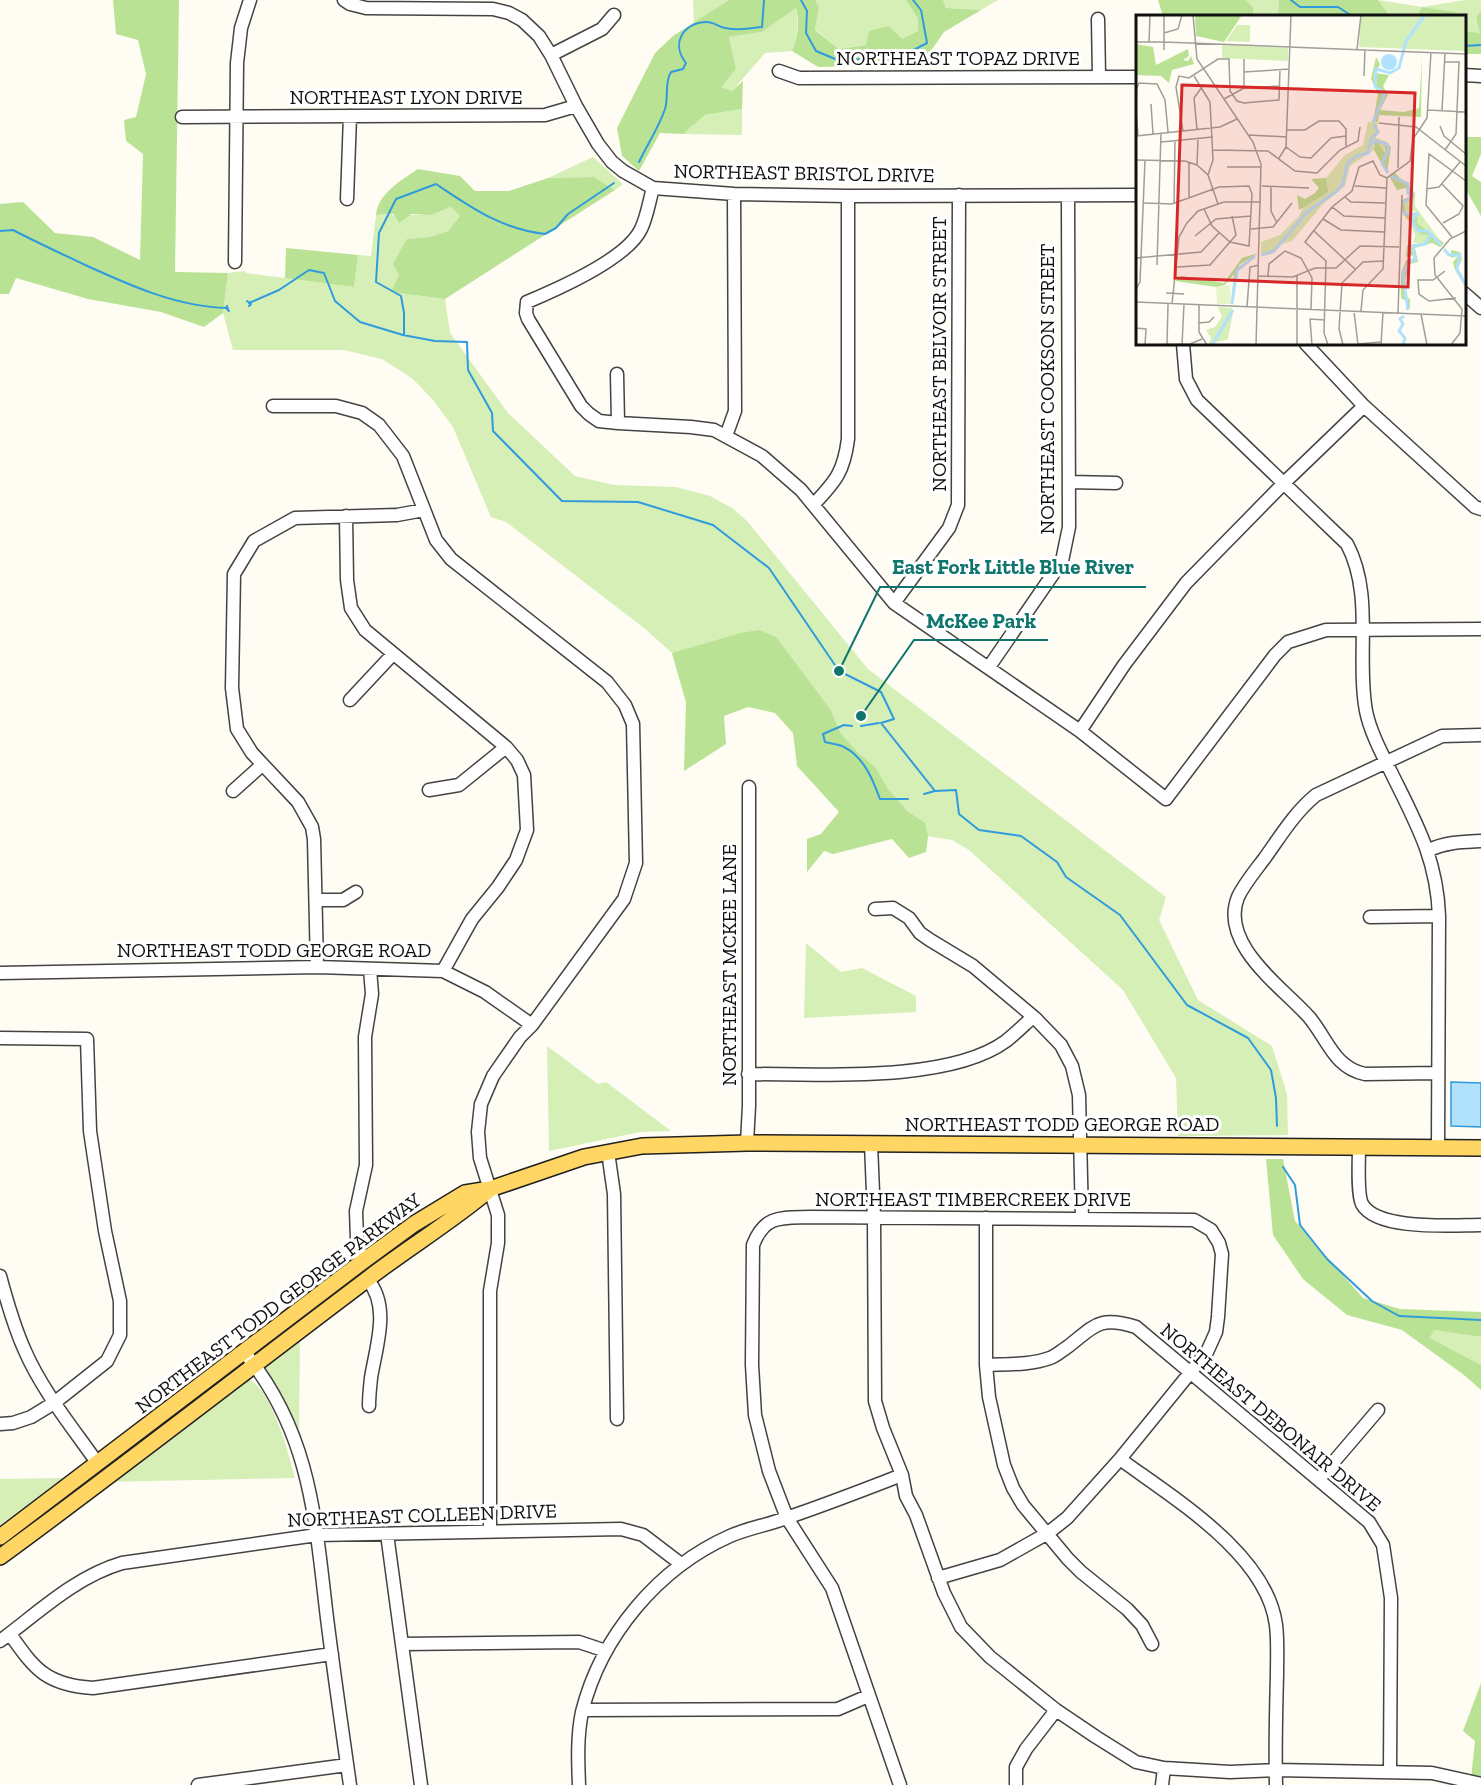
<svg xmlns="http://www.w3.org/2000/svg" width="1481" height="1785" font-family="'Zilla Slab',serif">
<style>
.green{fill:#d5efb7}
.forest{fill:#b9e295}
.water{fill:#b1e2fd;stroke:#309bdc;stroke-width:1.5}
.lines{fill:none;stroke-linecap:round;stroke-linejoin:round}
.stream{stroke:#309bdc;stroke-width:2}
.minor-casing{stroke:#434343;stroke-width:15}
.major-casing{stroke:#212121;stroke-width:18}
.minor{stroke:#fff;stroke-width:12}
.major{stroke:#ffd663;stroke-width:15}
.labels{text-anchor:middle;stroke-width:6;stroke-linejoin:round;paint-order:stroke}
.street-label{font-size:20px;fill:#101010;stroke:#fff}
.inset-river{fill:none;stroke:#b1e2fd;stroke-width:3}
.inset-road{fill:none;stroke:#9f9e98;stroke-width:1.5}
.view{fill:#d62828;fill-opacity:0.15;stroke:#d62828;stroke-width:3}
.inset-edge{fill:none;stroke:#101010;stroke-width:3}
.leader{fill:none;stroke:#0f766e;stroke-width:2}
.callout-dot{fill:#0f766e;stroke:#fff;stroke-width:2}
.callout-label{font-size:21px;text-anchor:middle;font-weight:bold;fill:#0f766e;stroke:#fff;stroke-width:6;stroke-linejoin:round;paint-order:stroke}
</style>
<rect width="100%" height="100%" fill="#fffcf3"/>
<!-- green -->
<path class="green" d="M693,0H729L694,23Z
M815,0H906L918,19V31L902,39L839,49L815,29L819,6Z
M943,0H998L981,10L946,8Z
M1246,0H1279L1278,16H1253V7Z
M1378,0L1422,7L1465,0H1481V10L1476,18L1480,33L1465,31L1464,16H1455L1454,12L1422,7L1417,16H1390Z
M796,8C799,24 798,36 792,51L765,53L732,91L720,87L736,69L729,37L762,32Z
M742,109V135L683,134L705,115Z
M593,157L623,184L615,190L594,177L548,178Z
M451,207L460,216L448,231L430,237L407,239L399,275L392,292L445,299L450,333L508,413L575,476L614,485L676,487L710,496L732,508L747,521L868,669L1166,897L1159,920L1198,1000L1272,1046L1287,1094L1288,1135L1178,1136L1176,1078L1123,990L969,850L952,840L895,831L852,803L769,697L686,702L672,653L644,628L506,522L491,517L453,427L433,400L413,379L382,359L344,350H233L223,313L228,273L244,271L246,273L354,287L358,255L371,256L376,215H431Z
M806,943L841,972L862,968L916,996V1012L804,1018Z
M547,1046L598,1084L606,1082L671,1131L640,1132L549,1151Z
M1434,1330L1481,1337V1365L1430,1338Z
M300,1333L299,1437L263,1367Z
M245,1378C271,1384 289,1455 295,1478L104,1482Z
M63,1478L0,1525V1479Z"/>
<!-- forest -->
<path class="forest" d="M113,0H179L175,272L228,273L223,313L204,327L161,312L88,299L16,278L9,294H0V204L23,202L55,233L93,237L140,260L143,154L126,141L124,120L136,117L146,74L138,40L116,34Z
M729,0H815L819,6L815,30L839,49L866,45L869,31L889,26L902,39L918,31V19L906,0H943L946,8L981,10L944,32L921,65L818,67L792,51C798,37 800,23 796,8L762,32L729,37L736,69L721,87L732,91L743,81L742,109L705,115L683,134L660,133L639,171L622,156L617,128L655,53L673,36Z
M1158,0H1246L1253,7V16H1163Z
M1279,0H1378L1390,16H1278Z
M1422,7L1455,12V16H1417Z
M1481,10V54H1465V31L1480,33L1476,18Z
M1465,137H1481V154L1472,176L1481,182V216L1465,188Z
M418,169L460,176L475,191H509L548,178L594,177L615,190L445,299L391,292L399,275L393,264L407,239L430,237L448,231L460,216L451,207L431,215L411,214L399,223L394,214L376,215C378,193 402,180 418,169Z
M286,248L358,255L354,287L285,278Z
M759,630L776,637L830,709L841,734L859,754L875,767L888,789L907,811L925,823L928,837L926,852L909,858L892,839L833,854L824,851L807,872V839L821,834L839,812L797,766L793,733L775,713L748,707L724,716L726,744L684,771L686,702L672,653L741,633Z
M1266,1159H1283L1295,1221L1363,1298L1400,1309L1481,1312V1337L1434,1330L1430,1338L1481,1365V1390L1464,1375L1402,1330L1347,1315L1303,1279L1273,1235Z
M1481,1683V1782L1471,1778L1475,1741L1463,1731Z"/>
<!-- water -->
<path class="water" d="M1451,1082L1481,1083V1127L1451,1126Z"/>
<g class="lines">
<!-- stream -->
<path class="stream" d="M801,0L807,11L806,33L816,51L840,61L904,55L927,43L921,10L913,0
M1291,0L1300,7H1338L1352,16
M1464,46L1481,45
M639,162C647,145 659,127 665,109C669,97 664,83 671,72L683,69L686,63C670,43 684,22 707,22C714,22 718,27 725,28C736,31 750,28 762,27L764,0
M0,231L13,230C36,242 60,253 83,264C129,285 177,307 228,308
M247,301L251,304L249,306
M249,303L279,290L309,270L324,273L335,301L360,322L403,335L435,341L467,342L468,370L492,413L493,431L562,501L638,502L713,525L769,568L839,671L881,692L894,719L881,723L935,791L956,790L959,814L979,830L1021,836L1057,862L1066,877L1120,915L1187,1005L1248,1038L1271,1070L1276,1098L1277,1126
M227,306L226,308L229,311
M404,334V313L401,296L376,282L379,233L396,199L436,184C472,208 501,229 545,234L556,228L568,214L614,183
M852,726L844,725L823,734L825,742C831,744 839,744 844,747C864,757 873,780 880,799H908
M861,726L879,723
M924,794L935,791
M1283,1167L1295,1185L1300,1225L1327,1259L1372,1301L1399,1316L1481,1320"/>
<!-- minor casing -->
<g class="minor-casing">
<path id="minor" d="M344,0L350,4L366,8L493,9L509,13L522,20L539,36L551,55L576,106L598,144L612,162L623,171L653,188L734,194L848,196L1138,195
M1098,19L1099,77
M551,55L602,29L614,15
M779,71L799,78L1138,77
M1464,75L1481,76
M182,117L545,115L576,106
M653,188C649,202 647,217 641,229C627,259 558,289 527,302L526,313L528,319L581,406L589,414L599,421L618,423L691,427L714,430L762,456L801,490L894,603L1080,731L1166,799L1275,655L1288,642L1326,630L1481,629
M347,199L350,116
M235,262L237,63L241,28L250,0
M1464,293L1481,308
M1183,344L1186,379L1197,400L1347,544C1374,595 1356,656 1366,711C1370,731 1381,752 1390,770C1415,821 1437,858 1439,916L1438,1148
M1306,344L1364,406L1475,507L1481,509
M617,374L618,423
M273,406H336L362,413L379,425L403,456L436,540L451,559L607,682L625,705L633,724L636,863L624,899L532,1025L520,1037L493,1076L481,1104L478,1132L480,1158L498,1215V1243L490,1291V1532
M726,436L735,411L734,194
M1069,482L1116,483
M814,504C836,481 844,471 848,439V196
M346,516L347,580L351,608L365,630L506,747L517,760L524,775L527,830L516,860L498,887L472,919L443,971
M894,603L949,528L958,505L959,195
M989,667L1062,561L1069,527L1068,196
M350,700L393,654
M1080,731L1124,665L1186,583L1284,483L1364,406
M429,790L459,785L506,747
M233,791L262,765
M1429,850C1446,842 1462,842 1481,841
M316,900H343L356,892
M875,909L893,908L909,918L920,933L930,940L973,966L1035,1018L1061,1045L1072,1066L1079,1095L1082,1219
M1370,917L1439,916
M317,967L314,839L312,827L298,802L252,753L237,729L232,688L234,574L254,541L295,518L397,515L424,510
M0,973L317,967L443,971L485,992L532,1025
M0,1038L87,1039L90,1131L105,1231L120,1301V1335L107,1361L54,1403L31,1417L13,1423L0,1424
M1438,1073L1365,1074C1334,1068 1327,1038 1309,1017C1282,987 1219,944 1238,897C1244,884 1255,871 1264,859C1280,837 1294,813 1316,795L1442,736L1481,735
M748,1074C817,1074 949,1083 1006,1041C1015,1034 1024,1025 1033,1017
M747,1143L749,1106V787
M871,1144L874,1217L875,1401L883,1428L902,1475L906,1496L916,1515L944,1593L961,1627L990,1657L1056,1710L1096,1737L1136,1762L1164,1768L1230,1772L1276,1770L1432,1773L1481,1784
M1359,1148C1359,1160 1357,1194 1362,1204C1377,1231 1453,1225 1481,1225
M608,1152L614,1194L617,1419
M986,1218V1365L989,1397L1004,1465L1013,1488L1023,1505L1068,1559L1081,1572L1127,1609L1142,1625L1152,1644
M362,1262L357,1239L356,1211L366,1165L365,1037L372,994L370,969
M0,1276C7,1302 14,1327 25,1351C43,1392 73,1428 98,1464
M367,1279C391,1306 376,1346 371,1378C370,1387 369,1397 369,1406
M245,1353C311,1434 315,1518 327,1618C334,1674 342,1729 350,1785
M986,1365C1007,1364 1031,1365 1050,1358C1056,1356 1061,1351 1066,1348C1094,1327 1097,1315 1136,1327L1369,1522L1383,1545L1391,1598L1390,1771
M1120,1459C1173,1498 1267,1554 1276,1625C1278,1641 1277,1658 1277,1675C1276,1712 1275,1748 1276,1785
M1319,1479L1378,1410
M387,1534L421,1785
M10,1634C35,1670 47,1685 93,1688L332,1654
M0,1641C39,1612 75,1577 122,1563L317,1535L621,1529L643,1535L681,1564
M402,1644L579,1642L606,1651
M583,1710L838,1709L868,1696
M198,1785L347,1765
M579,1785C578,1761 577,1736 582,1712C601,1636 658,1568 730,1536C748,1528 768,1525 786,1518C825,1505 863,1490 902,1475
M900,1785L832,1588L787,1518L769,1471L755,1415L752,1365L753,1245C765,1214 782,1218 811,1217L1194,1220L1211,1230L1219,1243L1222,1254L1218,1317L1216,1332L1207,1352L1120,1459L1067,1518L1048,1533L1000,1560L938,1578
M1016,1785V1767L1026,1749L1056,1710
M1162,1785L1164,1768"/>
</g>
<!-- major casing -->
<g class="major-casing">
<path id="major" d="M0,1537L362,1262L414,1224L465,1193L490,1189L584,1157L642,1146L747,1143L1481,1148
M0,1557C123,1467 243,1373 365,1281C406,1249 450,1223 489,1190"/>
</g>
<!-- minor -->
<use href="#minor" class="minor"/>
<!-- major -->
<use href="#major" class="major"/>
</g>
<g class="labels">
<!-- street labels -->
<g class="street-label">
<text x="958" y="65">NORTHEAST TOPAZ DRIVE</text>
<text x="406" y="104">NORTHEAST LYON DRIVE</text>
<text transform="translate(804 173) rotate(1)" y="7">NORTHEAST BRISTOL DRIVE</text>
<text transform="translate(939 354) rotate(-90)" y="7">NORTHEAST BELVOIR STREET</text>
<text transform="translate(1047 389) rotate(-90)" y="7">NORTHEAST COOKSON STREET</text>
<text x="274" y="957">NORTHEAST TODD GEORGE ROAD</text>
<text transform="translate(729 965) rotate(-90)" y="7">NORTHEAST MCKEE LANE</text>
<text x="1062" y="1131">NORTHEAST TODD GEORGE ROAD</text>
<text x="973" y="1206">NORTHEAST TIMBERCREEK DRIVE</text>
<text transform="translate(278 1303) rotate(-37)" y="7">NORTHEAST TODD GEORGE PARKWAY</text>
<text transform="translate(1271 1417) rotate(40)" y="7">NORTHEAST DEBONAIR DRIVE</text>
<text transform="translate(422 1515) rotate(-2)" y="7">NORTHEAST COLLEEN DRIVE</text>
</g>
</g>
<!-- overview -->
<g transform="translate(1136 15)">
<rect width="330" height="330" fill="#fffcf3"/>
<path d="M225,0H330V36L223,32ZM101,10H114V27L90,26ZM86,30L152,33V46L86,43ZM232,107H242L240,123L249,126L250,136L239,128L238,135L214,151L209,171L187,189L156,226L143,230L136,239L125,241V227L144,220L163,201L170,186L184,176V165L190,163L209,140L227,130ZM279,182V191L303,224L281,208L279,196L270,198L268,188ZM276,198L283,217L293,220L289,228H277L279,220L273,206ZM82,292L96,293L97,297L92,324L72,330L75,323L70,315L79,312L86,302Z" fill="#d5efb7"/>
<path d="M59,0L92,1L106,0L88,27L60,21ZM0,29L17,32L20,50L52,34L53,41L47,45L52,46L55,41L58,49L36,55L33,68L25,61L0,60ZM240,42L244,49L239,58L253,60L247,71L252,80L244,95L268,97L283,93L286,42L285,102L243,100L242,107L237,106L242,79L235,64ZM249,126L255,132L251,158L238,135L239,128H242L249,137ZM259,158L279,178V182L268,188L270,198H282L281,208L308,228L304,232L296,228L279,233L282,247L274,249L268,269L269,281L274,284V293L270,295V286L265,283V259L270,245L278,244L276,240L270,242L271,230L288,228L292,220L284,219L276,207L278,199L273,206L266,198V185L274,182L270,173L261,175L253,161ZM190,163L192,177L163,195L161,180L169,184L179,178L183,173L175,164ZM315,235L324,237L326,244L322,253L330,273L319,255L317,247L322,241L315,243ZM122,238L103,250L95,286L98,259L89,270L80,272L39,266L46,261L88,268L106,243Z" fill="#b9e295"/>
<path d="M94,270L95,289H81L80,272Z" fill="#e7f5ca"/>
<path d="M245 47a8 8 0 1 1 16 0a8 8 0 1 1-16 0Z" fill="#b1e2fd"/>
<path class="inset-river" d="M237,107L249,79L239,71L240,54L254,58L263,53L270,26L289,0M233,129L240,126L251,129L253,134L246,148L252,158M255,161L272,169V178L277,180L267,188M267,196L269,199H281L276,206L282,216H292L305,230M308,234L313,240H324L321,254L330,271M126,240L138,236L171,197L201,176L207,169L211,149L220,141L232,138L235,124L242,117L238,109M96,289L101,255L119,241M272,295L267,260L273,247L279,245L277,231L290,229L294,220M76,330L97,295M267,330L269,323L263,316L267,309L264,304L268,301"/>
<path class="inset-road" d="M57,0L61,44L117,127L125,149L120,330M28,18L42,14L46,0M0,27H29M13,27L14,0M28,27L330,39M221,34L225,0M28,35V0M108,57L153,54M58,61L74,87L77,145L72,160M228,61L229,34M108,73V44M0,75L3,68L21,69L29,85L32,117M88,84L108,73L143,71M15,89L17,119M292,95L330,97M306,96L309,38M0,97L2,120M243,108L280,112L330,151M304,111L308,121L330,139M61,114L58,83L66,72M151,115H169L183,106H203L210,114V131M47,116L40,72L43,61L53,63L82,44H93L94,76L101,86L108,88L143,85L144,54M113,120L151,122M0,121L84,112L101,104M25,127L77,122M150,132L164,142L175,143L195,123L210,121M77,135L132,136L159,156L181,158L204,135L222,126L224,112M309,135L320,119L323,47H309M143,143L150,132L155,0M0,145L49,146L61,150L72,160L82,189M53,147V184M61,150L62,123M91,152H125M262,153L263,102M306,169L327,191L323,199L307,208M126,171L173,173M135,171V196L141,208M219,171L250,173M290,174L303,172L324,147M209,182L215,187L249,188M8,188L36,189L83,172L113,171L116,179L113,231L94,227L76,211L68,194M38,189L39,126M196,192L208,201L249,203M187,204L205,215L248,217M115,214L137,212L156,188M178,216L219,254M59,221L80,204L115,201M316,222L290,190L293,139L330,166M0,243L65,237L83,218M21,250L25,118M41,252L74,250L100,220L96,201M309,256L297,265H282L283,279L293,286L320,283M122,261L157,262L179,253H200L224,231L263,232M132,261L133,249L149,236L165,243L176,263L175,294M0,274L4,267L9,145M30,278L48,279M0,287L330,301M36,289L43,222L51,208L62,196L88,187H125M63,290V317L71,330M111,292L114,252L123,250M218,296L222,330M225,296L227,275L247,254L251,163L274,146L277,124L291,103L295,37M262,298L266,180M285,299L291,330M62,308L73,307L78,302M0,313L10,314L9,330M222,329L245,327M1,330L54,329L66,324M31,330L32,289M46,330L48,289M161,330V261M176,330L174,304L189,305M192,330L188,318L190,246L169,227L196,192L216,176L223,152L237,146L244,160L251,163M207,330L203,314L206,268L227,247L247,246M245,330L247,297M315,330L324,318L326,294L299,260L298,243L314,224L330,216"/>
<path class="view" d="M46,70L279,78L272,272L39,263Z"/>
<rect width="330" height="330" class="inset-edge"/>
</g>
<!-- callouts -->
<path class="leader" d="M839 671L880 587H1146M861 716L914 640H1048"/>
<g class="callout-dot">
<circle cx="839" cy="671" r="6"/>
<circle cx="861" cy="716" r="6"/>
</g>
<g class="callout-label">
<text x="1013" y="574">East Fork Little Blue River</text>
<text x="981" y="628">McKee Park</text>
</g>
</svg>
